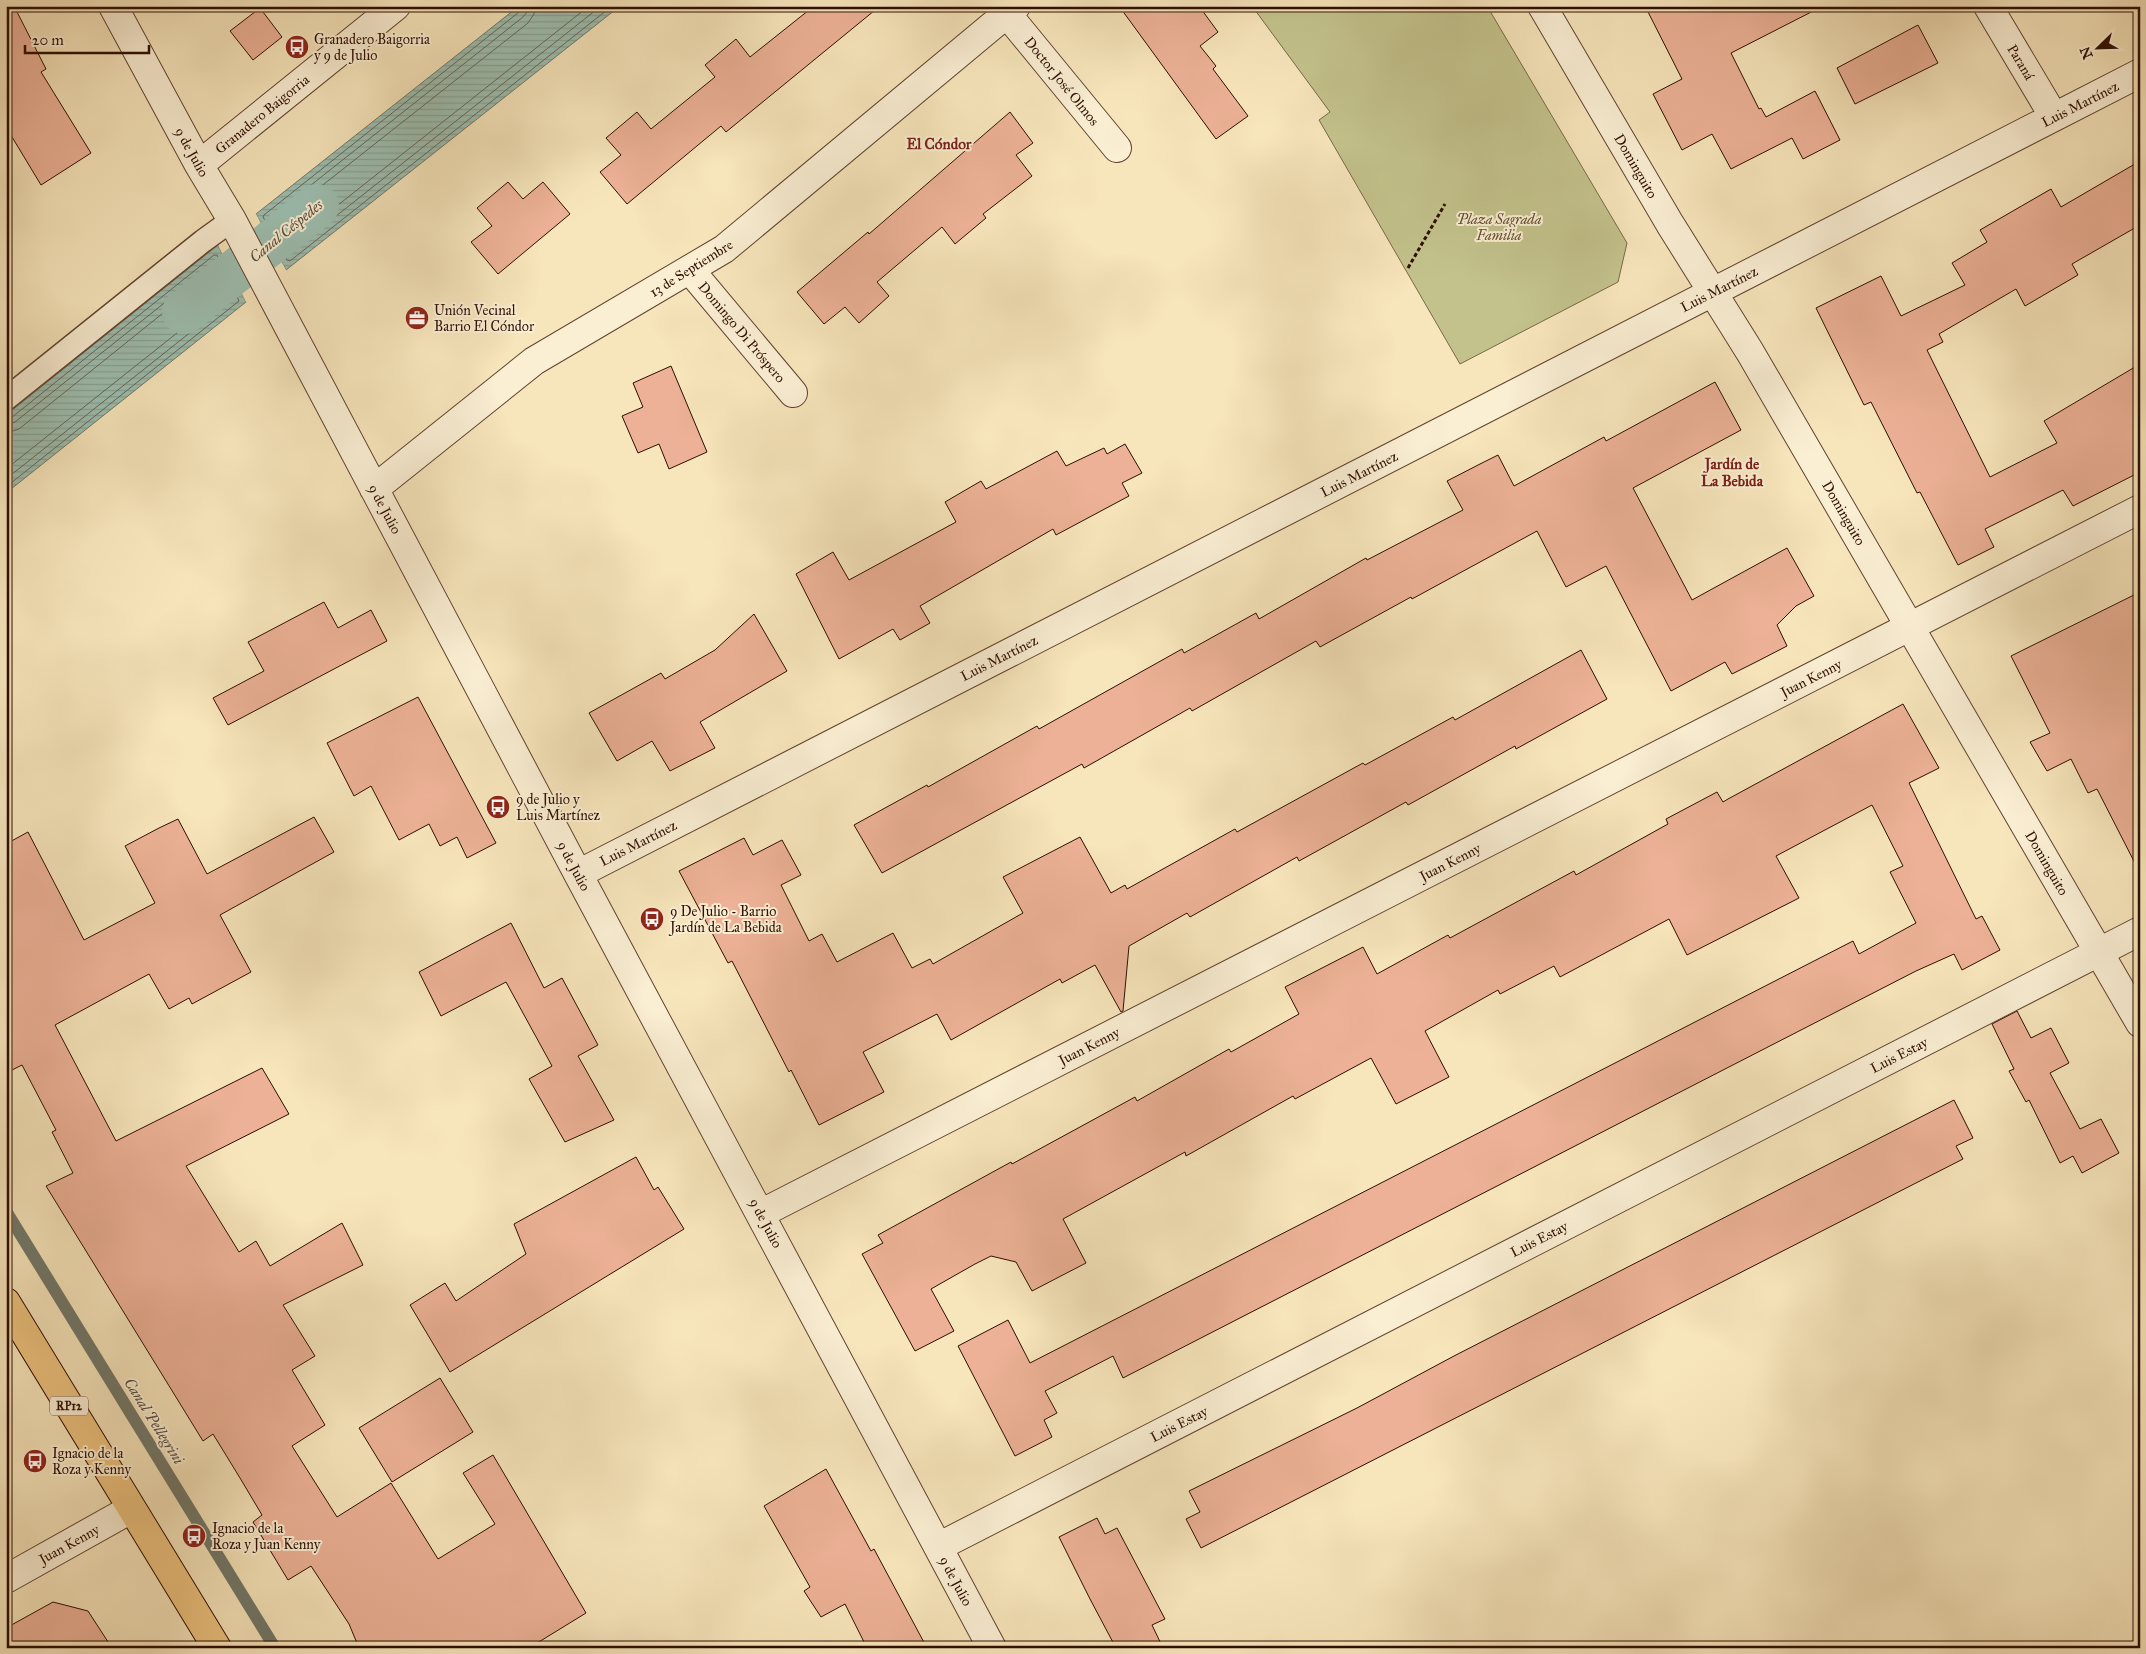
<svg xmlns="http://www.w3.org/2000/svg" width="2146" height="1654" font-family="'IM FELL Great Primer',serif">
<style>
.green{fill:#c3c28c;stroke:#786846}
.water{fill:url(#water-rules);stroke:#71786a}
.pier{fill:#f7e5bb}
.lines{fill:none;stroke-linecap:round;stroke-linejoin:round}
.shore{stroke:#666658;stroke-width:1}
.stream{stroke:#71786a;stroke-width:12}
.canal{stroke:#9dbfb1;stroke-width:44}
.building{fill:#ecb196;stroke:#2e0e00}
.lane-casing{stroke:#60442f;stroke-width:25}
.street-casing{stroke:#60442f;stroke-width:30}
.primary-casing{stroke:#2e0e00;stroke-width:30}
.path{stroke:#2e0e00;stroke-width:3;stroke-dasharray:4 2.5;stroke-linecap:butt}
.lane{stroke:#faeed3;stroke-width:22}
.street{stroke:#faeed3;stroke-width:28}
.primary{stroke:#ecc27e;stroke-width:28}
.labels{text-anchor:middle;stroke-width:4;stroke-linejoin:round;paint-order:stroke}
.shield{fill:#faeed3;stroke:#6b513f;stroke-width:1}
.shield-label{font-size:12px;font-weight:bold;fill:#2e0e00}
.poi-label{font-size:14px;fill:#2e0e00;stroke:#faeed3;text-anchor:start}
.street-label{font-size:14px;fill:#2e0e00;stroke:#faeed3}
.park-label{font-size:14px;font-style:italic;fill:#624d31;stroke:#faeed3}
.neighbourhood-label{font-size:15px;font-weight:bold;fill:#7a1f14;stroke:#faeed3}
.water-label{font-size:15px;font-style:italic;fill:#554c3e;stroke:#faeed3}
</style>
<defs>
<pattern id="water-rules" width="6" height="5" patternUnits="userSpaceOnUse" patternTransform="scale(1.25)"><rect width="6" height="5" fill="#9dbfb1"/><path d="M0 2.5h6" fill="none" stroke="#88a396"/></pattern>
</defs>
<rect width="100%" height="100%" fill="#f7e5bb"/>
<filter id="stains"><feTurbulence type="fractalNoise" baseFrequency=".004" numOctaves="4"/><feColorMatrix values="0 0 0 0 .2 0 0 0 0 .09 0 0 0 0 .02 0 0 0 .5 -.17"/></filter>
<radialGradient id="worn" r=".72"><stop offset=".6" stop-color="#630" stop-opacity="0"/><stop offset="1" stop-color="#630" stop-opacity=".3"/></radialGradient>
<!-- green -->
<path class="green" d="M1252,6H1487L1627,243L1618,282L1460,364L1319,120L1330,112Z"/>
<!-- water -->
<path class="water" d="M519,6H620L286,270L256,214Z
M218,245L246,302L6,493V415Z"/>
<!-- pier -->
<path class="pier" d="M256,214L286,270L284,272L254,216Z
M220,244L248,300L246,302L218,245Z"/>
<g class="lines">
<!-- shore -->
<path class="shore" d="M521,6L519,12L264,215L263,217L287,260L290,261L612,6
M528,6L527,12L523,17L272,216L271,219L289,251H292L601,6
M535,6L534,14L528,23L281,218V221L291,239L294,240L589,6
M6,419L11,418L214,255H217L239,301L6,487
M6,425L15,422L212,265H215L231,297V300L6,479
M6,433L19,429L209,276L213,277L222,295L221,298L6,469"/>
<!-- stream -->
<path class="stream" d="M6,1211L275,1648"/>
<!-- canal -->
<path class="canal" d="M184,312L317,206"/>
</g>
<!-- building -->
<path class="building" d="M6,6H14L46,69L41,72L91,153L41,185L6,127Z
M814,6H880L726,132L721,126L627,204L600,172L621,155L606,138L637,112L651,129L715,77L705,65L736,39L750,57Z
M1119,6H1199L1218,32L1200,46L1216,66L1213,69L1248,116L1216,139Z
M1645,6H1823L1731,53L1759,109L1761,108L1766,117L1815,91L1840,140L1803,159L1792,138L1731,169L1712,134L1682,150L1653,94L1682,79Z
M260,8L282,37L253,60L230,31Z
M1918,25L1938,63L1855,104L1837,68Z
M1010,112L1033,143L1016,155L1032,176L983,214L986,218L955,244L942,227L877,282L889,296L859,323L845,307L824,324L797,292L868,232L869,234Z
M2140,161V225L2072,264L2078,275L2025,306L2016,289L1939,334L1943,342L1927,350L1990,477L2057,443L2044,421L2140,364V472L2073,506L2063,490L1985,529L1994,547L1958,565L1920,492L1917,493L1871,402L1864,405L1816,308L1881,276L1901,316L1965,285L1952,263L1987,242L1980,230L2051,189L2061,207Z
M508,182L523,199L543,182L570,214L498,274L471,242L492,226L477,208Z
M671,366L707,452L669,469L659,444L638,453L622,416L643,407L633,383Z
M1715,382L1741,430L1633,488L1692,600L1787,548L1814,596L1796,606L1777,625L1787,646L1756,662L1732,674L1725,662L1671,691L1606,566L1566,587L1537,531L1412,599L1411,597L1320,647L1316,641L1192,711L1190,708L1084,768L1082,764L882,873L854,825L927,785L928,787L1037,726L1039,729L1182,649L1184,653L1256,613L1259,619L1366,558L1367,560L1463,510L1447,481L1480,464L1498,455L1514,486L1604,437L1606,441Z
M1125,444L1142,473L1122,483L1129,496L1056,535L1053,529L920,606L930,623L900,640L893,629L839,659L796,574L833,552L849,580L956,522L945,502L981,481L986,489L1057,451L1066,466L1104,448L1107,454Z
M2140,592V873L2097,789L2088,793L2071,759L2047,771L2030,742L2050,733L2011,656Z
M324,602L338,628L371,610L387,641L228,725L213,698L264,671L248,642Z
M754,614L787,671L700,722L715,748L670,771L652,741L617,761L589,713L661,673L665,679L715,650Z
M1581,650L1607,699L1516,749L1515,746L1408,805L1406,802L1299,861L1297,857L1190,917L1187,913L1129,946L1123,1011L1121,1012L1095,965L1062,983L1060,979L951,1040L937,1014L863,1052L884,1092L819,1125L791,1070L789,1072L732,961L728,963L679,871L744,838L753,855L782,840L801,875L781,885L809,941L822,934L837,962L893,933L912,968L930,959L933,964L1023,913L1003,877L1080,837L1111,893L1125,885L1127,889L1235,829L1237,832L1363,763L1365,765L1453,717L1455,720Z
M418,697L496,843L467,858L457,837L440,846L429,824L399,840L371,786L354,796L327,743Z
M1903,704L1939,768L1909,783L1976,919L1982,916L2000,950L1962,970L1954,954L1916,971L1123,1378L1113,1356L1045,1391L1057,1413L1044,1420L1052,1437L1015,1456L958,1346L1008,1320L1030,1363L1853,941L1859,954L1916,923L1890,872L1903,866L1872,805L1776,856L1799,898L1687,955L1669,919L1560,977L1554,966L1500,994L1498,990L1425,1031L1449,1077L1396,1104L1371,1058L1295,1099L1293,1096L1186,1156L1185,1152L1063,1219L1086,1263L1032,1291L1016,1262L991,1256L975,1264L931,1289L954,1331L915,1351L862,1254L883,1243L878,1235L1011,1162L1012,1164L1135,1097L1137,1101L1229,1049L1231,1052L1299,1014L1285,987L1363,947L1377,974L1448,935L1450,938L1574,871L1576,875L1668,824L1666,819L1717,792L1723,802L1728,799Z
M314,817L334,852L220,915L251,972L192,1004L189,998L169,1009L149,974L55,1025L116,1141L262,1068L289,1114L186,1166L239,1252L256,1241L270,1266L342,1223L363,1265L283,1305L315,1356L292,1370L325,1425L292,1446L337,1517L391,1483L438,1559L495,1524L463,1473L493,1455L586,1613L529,1648H359L349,1624L311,1566L288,1580L253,1522L262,1515L240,1478L213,1434L203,1441L46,1186L73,1173L52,1132L56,1130L22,1065L6,1073V844L28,832L84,940L155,903L125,846L159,828L178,819L207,874Z
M511,923L544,988L562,978L598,1045L578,1056L614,1120L565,1142L529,1079L552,1066L506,982L441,1016L419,972Z
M2017,1011L2031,1038L2051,1028L2069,1063L2050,1073L2080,1129L2101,1119L2119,1153L2082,1173L2073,1156L2060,1163L2029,1100L2026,1102L2009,1071L2014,1069L1992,1024Z
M1954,1100L1973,1138L1956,1146L1963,1159L1201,1548L1186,1519L1200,1512L1189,1491L1357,1408L1454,1356Z
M636,1157L654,1190L658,1187L684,1229L450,1372L410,1305L445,1283L456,1301L526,1254L514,1224Z
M440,1378L473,1432L392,1482L359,1428Z
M826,1469L871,1551L874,1549L927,1648H867L845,1604L821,1617L804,1591L810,1587L764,1506Z
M1097,1518L1105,1534L1117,1528L1165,1619L1152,1625L1163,1648H1116L1090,1599L1059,1537Z
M53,1602L88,1611L112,1648H6V1628Z"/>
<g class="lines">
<!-- lane casing -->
<g class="lane-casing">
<path id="lane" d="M6,399L203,241L232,220"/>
</g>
<!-- street casing -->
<g class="street-casing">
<path id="street" d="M113,6L199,165L232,220L578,874L992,1648
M1542,6L1670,224L1750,352L2140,1023
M1988,6L2054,117
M1007,14L1117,148
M199,165L396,6
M690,270L793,393
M374,489L534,361L724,249L1016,6
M578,874L2140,73
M760,1214L2140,509
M938,1547L2140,931
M6,1579L131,1509"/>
</g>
<!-- primary casing -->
<g class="primary-casing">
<path id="primary" d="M6,1302L217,1648"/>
</g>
<!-- path -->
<path class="path" d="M1408,268L1445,204"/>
<!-- lane -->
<use href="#lane" class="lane"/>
<!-- street -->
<use href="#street" class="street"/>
<!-- primary -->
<use href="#primary" class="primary"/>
</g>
<!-- icons -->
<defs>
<g id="bus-disc" transform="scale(1.25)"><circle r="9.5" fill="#8f2418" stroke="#faeed3"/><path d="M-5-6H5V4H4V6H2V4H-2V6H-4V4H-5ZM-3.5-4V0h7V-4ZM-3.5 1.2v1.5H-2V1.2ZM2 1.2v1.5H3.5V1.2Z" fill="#fff"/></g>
<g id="office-disc" transform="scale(1.25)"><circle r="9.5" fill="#8f2418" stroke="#faeed3"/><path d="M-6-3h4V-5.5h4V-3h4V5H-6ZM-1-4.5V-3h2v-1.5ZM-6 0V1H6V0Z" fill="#fff"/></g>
</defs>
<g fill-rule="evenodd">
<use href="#bus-disc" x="297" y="47"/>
<use href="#office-disc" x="417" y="318"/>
<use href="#bus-disc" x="498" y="807"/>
<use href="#bus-disc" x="652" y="919"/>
<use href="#bus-disc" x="35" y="1461"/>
<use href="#bus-disc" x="194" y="1536"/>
</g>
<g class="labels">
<!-- shield labels -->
<rect class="shield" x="50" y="1396.5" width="38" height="19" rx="4"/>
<g class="shield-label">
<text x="69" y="1410">RP12</text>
</g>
<!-- poi labels -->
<g class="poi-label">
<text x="314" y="44">Granadero Baigorria<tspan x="314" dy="16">y 9 de Julio</tspan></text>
<text x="434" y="315">Unión Vecinal<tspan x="434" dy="16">Barrio El Cóndor</tspan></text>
<text x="516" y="804">9 de Julio y<tspan x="516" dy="16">Luis Martínez</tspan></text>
<text x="670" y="916">9 De Julio - Barrio<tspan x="670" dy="16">Jardín de La Bebida</tspan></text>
<text x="52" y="1458">Ignacio de la<tspan x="52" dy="16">Roza y Kenny</tspan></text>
<text x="212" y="1533">Ignacio de la<tspan x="212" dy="16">Roza y Juan Kenny</tspan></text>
</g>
<!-- street labels -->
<g class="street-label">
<text transform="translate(2021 62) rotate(59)" y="5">Paraná</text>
<text transform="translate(1062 81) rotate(51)" y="5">Doctor José Olmos</text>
<text transform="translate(2080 104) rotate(-27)" y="5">Luis Martínez</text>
<text transform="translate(262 114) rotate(-39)" y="5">Granadero Baigorria</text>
<text transform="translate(192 152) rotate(61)" y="5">9 de Julio</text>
<text transform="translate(1636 166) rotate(60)" y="5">Dominguito</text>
<text transform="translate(691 268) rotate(-32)" y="5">13 de Septiembre</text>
<text transform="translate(1719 289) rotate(-27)" y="5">Luis Martínez</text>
<text transform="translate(742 332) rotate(50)" y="5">Domingo Di Próspero</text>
<text transform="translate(1359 474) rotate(-27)" y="5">Luis Martínez</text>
<text transform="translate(385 509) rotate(62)" y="5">9 de Julio</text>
<text transform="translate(1844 513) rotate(60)" y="5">Dominguito</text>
<text transform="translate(999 658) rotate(-27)" y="5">Luis Martínez</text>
<text transform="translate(1811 678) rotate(-27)" y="5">Juan Kenny</text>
<text transform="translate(638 843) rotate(-27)" y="5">Luis Martínez</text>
<text transform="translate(1450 862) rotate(-27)" y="5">Juan Kenny</text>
<text transform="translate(2047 863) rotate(60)" y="5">Dominguito</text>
<text transform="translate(574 866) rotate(62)" y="5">9 de Julio</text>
<text transform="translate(1089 1046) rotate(-27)" y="5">Juan Kenny</text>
<text transform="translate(1899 1055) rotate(-27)" y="5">Luis Estay</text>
<text transform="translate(766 1223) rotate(62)" y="5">9 de Julio</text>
<text transform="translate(1539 1239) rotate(-27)" y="5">Luis Estay</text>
<text transform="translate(1179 1424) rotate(-27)" y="5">Luis Estay</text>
<text transform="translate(69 1544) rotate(-29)" y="5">Juan Kenny</text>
<text transform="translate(956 1581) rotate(62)" y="5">9 de Julio</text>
</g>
<!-- park labels -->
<g class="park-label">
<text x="1499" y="224">Plaza Sagrada<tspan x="1499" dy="16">Familia</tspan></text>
</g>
<!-- neighbourhood labels -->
<g class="neighbourhood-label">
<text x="939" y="149">El Cóndor</text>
<text x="1732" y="469">Jardín de<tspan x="1732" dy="17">La Bebida</tspan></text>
</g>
<!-- water labels -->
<g class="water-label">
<text transform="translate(286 231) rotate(-39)" y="5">Canal Céspedes</text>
<text transform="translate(154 1421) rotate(58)" y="5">Canal Pellegrini</text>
</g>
</g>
<!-- margin -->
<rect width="2146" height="1654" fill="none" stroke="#f7e5bb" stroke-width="25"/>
<rect x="8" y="8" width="2131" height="1639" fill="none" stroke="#2e0e00" stroke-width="2.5"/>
<rect x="12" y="12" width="2121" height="1629" fill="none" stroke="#2e0e00"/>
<!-- north arrow -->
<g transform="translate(2098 48) rotate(247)" stroke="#faeed3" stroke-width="4" paint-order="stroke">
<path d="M0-4L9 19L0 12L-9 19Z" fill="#2e0e00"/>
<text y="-8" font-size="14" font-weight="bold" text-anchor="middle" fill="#2e0e00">N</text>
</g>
<!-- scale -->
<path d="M25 45v8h124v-8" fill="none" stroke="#2e0e00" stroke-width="2.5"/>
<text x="32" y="45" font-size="15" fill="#2e0e00" stroke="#faeed3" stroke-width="4" paint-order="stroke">20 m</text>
<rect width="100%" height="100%" filter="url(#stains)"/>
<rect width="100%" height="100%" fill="url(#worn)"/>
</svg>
